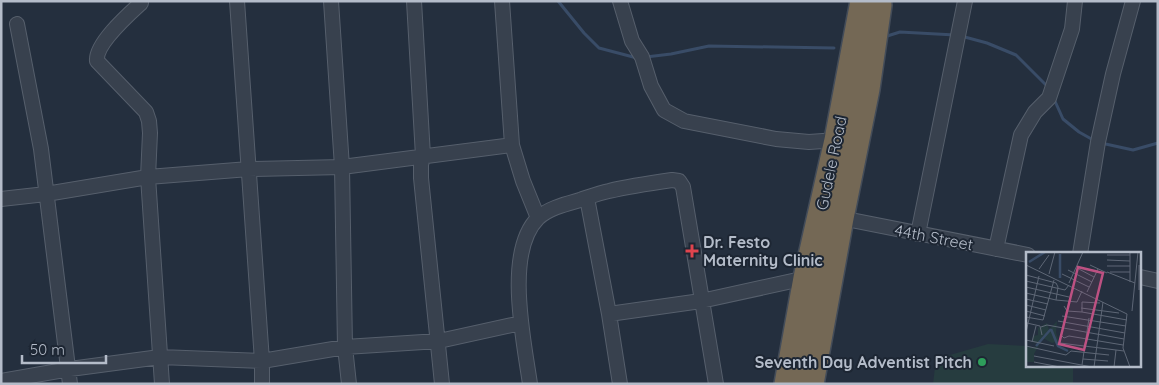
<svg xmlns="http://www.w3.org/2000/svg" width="1159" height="385" font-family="Quicksand,sans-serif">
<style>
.green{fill:#263c3f}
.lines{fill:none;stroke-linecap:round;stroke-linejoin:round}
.stream{stroke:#394c67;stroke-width:3}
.street-casing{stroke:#565f6c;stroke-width:16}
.highway-casing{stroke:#434c59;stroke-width:28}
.street{stroke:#38414e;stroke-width:14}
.highway{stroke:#746855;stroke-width:25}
.health-dot{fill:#e0444e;stroke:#1d2633;stroke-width:2}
.leisure-dot{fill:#2e9e5b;stroke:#1d2633;stroke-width:2}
.labels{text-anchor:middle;stroke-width:4;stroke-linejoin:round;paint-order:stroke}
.street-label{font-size:16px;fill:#b4bcc9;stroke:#1d2633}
.poi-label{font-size:16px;font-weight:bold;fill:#b4bcc9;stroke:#1d2633;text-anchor:start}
.inset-river{fill:none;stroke:#394c67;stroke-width:2.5}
.inset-road{fill:none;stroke:#5e6776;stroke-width:1}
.view{fill:#bd5182;fill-opacity:0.15;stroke:#bd5182;stroke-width:2.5}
.inset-edge{fill:none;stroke:#b4bcc9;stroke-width:2.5}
</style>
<rect width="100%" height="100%" fill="#242f3e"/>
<!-- green -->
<path class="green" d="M988,344L1028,346V366H1073V384H933L936,359Z"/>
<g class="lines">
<!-- stream -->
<path class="stream" d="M558,1L584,33L599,48L637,58
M961,36L987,43L1016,55L1048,87
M884,37L900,32L955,35
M646,57L671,54L709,46L834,48
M1054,99L1063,119L1079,132L1095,141
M1101,143L1133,150L1158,143"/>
<!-- street casing -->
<g class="street-casing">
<path id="street" d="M237,1L262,361V384
M331,1L342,167L345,347L349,384
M414,1L423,156L421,165V178L442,384
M502,1L512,145L523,181L538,218
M620,1L632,41L642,57L651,86L664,110L684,121L776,139L809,142L837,140
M141,3C129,14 95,44 97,61L146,112L149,121L150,133L148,177L162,384
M17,24L41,149L70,384
M587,198L609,314L620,384
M1,199L46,194L148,177L249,169L342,167L512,145
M841,218L1028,255
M918,234L965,1
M996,249L1021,135L1035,112L1049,98L1072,29L1075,1
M1080,254L1098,142L1113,74L1133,1
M1140,277L1158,281
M609,314L701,301L806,278
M1,381L70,369L160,357L262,361L345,347L439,341L521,323
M530,384C524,341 504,252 538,218C549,208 566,204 580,200C589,197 599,193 609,191C630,186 651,183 672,180L679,181L683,187L716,384"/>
</g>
<!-- highway casing -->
<g class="highway-casing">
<path id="highway" d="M787,384L806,278L837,140L863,1
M811,384L841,218L867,89L879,5"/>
</g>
<!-- street -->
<use href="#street" class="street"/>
<!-- highway -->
<use href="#highway" class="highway"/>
</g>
<!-- markers -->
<path class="health-dot" d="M689.5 243.5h5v5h5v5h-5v5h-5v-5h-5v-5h5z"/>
<circle class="leisure-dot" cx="982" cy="362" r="5"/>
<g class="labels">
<!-- street labels -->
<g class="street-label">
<text transform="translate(831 163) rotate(-78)" y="6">Gudele Road</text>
<text transform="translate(934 237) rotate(11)" y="6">44th Street</text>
</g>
<!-- poi labels -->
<g class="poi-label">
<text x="703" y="248">Dr. Festo<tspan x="703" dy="18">Maternity Clinic</tspan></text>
<text x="972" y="368" text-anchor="end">Seventh Day Adventist Pitch</text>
</g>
</g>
<!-- overview -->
<g transform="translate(1026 252)">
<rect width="115" height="115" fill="#242f3e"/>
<path d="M31,69L30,81L33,89L26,91L17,86L8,102V110H0L1,95H10L11,91L6,90L7,84L12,83V76L21,71L23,78Z" fill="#263c3f"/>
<path class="inset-river" d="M3,10L19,0M34,26V2M25,77L32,94L42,99M10,94L25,77"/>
<path class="inset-road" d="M81,3H104M81,8L104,9M0,13L101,62M64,13L81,21M113,13V38M81,14H104M51,16L68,25M13,17L23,3M42,18L66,30M81,20L109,31M84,20H104M23,22L29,0M36,22L63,35M0,23L30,31L32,35L30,48L0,41M0,29L39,38L43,33M104,30V0M43,31L57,0M0,35L43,45M61,40L72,17M0,47L22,52M30,48L51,50L56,39M74,51L56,50V60L101,68M0,53L20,58M38,54L41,59L56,60M55,56L93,61M0,59L19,64M106,59L112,0M101,62L97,96L104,115M36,64L100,74M0,65L17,68L28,28M32,69L99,81M1,71L14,74L16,83M15,75L21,73L98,87M0,80L13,24M35,83L38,86L43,84L97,93M0,88L28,94M6,90L10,74M34,91L98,99M0,94L40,103L45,99L83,103M8,104L66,115M57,107L82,109M8,110L34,115M56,113L63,66M68,115L77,50M88,115L90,98"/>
<path class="view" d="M52,15L77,21L58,98L33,92Z"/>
<rect width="115" height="115" class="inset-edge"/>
</g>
<!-- border -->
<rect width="1159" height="385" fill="none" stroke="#b4bcc9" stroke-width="5"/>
<!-- scale -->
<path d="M22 355v8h84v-8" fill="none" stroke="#b4bcc9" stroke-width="2.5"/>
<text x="30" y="355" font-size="15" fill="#b4bcc9" stroke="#1d2633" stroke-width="4" paint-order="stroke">50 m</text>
</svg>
